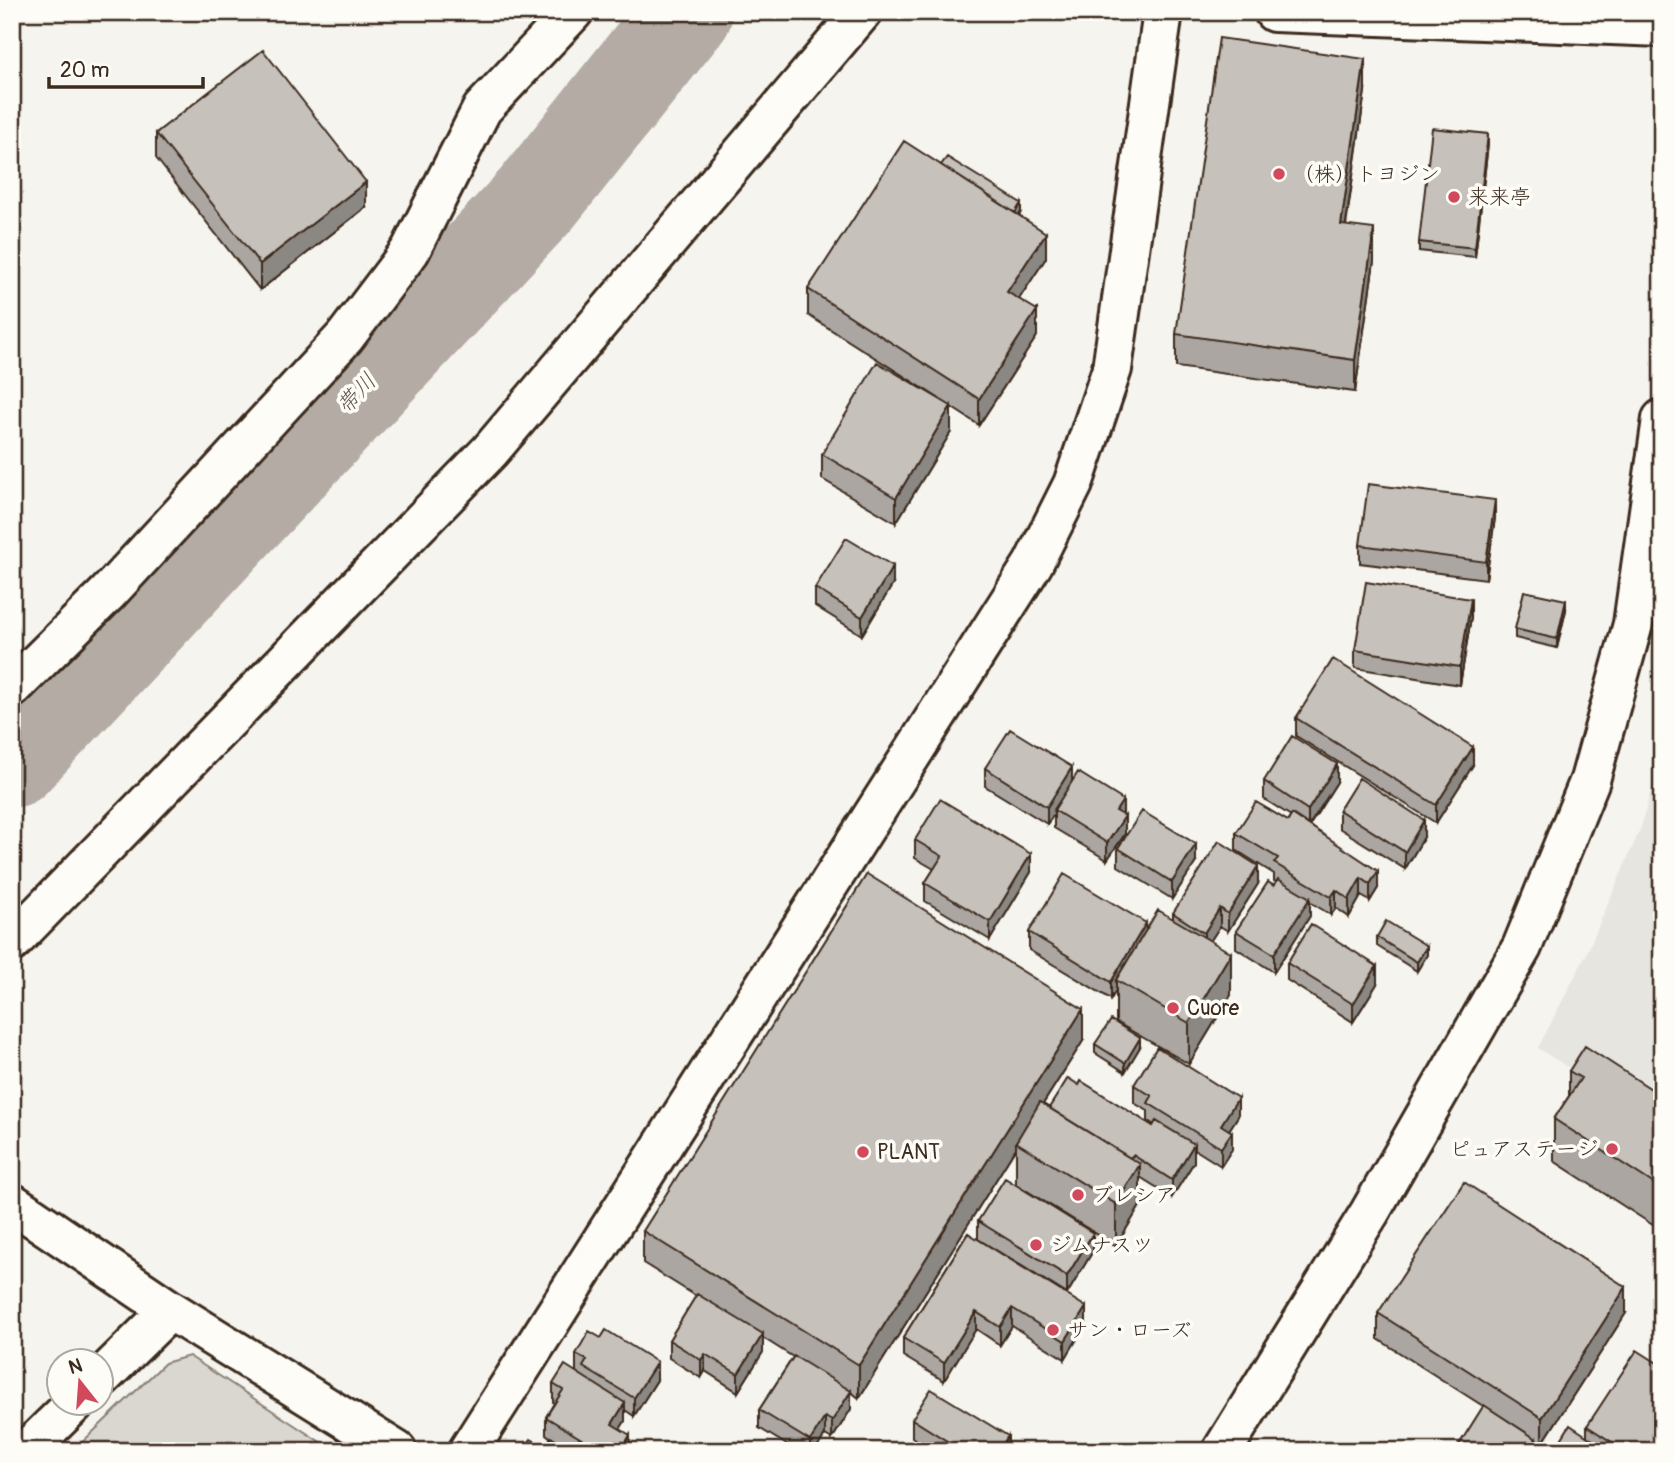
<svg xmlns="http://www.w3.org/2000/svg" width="1674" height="1463" font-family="Pangolin,'Klee One',sans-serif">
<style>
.built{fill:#e7e5df}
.green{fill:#dad6d0;stroke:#8a8077;stroke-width:2}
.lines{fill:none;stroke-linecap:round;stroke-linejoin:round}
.river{stroke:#b4aca4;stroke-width:93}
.street-casing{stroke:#3b2a1e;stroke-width:44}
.secondary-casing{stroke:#3b2a1e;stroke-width:44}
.street{stroke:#fdfcf7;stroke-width:38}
.secondary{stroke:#fdfcf7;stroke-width:38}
.wall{fill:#aba6a1;stroke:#3b2a1e;stroke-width:2}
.shaded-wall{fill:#8b8783;stroke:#3b2a1e;stroke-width:2}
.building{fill:#c7c1bb;stroke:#3b2a1e;stroke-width:2}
.poi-dot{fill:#d1495b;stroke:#fdfcf7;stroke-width:2.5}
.labels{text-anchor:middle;stroke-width:7;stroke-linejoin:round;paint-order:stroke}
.poi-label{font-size:21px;fill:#3b2a1e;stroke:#fdfcf7;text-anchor:start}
.water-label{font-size:23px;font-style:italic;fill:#65584d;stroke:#fdfcf7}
</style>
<rect width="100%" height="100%" fill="#f5f4ee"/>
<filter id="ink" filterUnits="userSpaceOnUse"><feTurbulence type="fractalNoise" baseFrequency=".0143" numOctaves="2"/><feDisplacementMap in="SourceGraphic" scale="14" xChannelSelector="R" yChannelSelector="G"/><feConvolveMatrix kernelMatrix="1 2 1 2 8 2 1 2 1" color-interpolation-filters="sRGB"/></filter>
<g filter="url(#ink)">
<!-- built -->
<path class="built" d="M1662,750V1128L1538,1048L1586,955L1641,827Z"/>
<!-- green -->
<path class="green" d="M189,1356L334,1451H73L165,1363Z"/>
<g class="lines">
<!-- river -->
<path class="river" d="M12,761L536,200L686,12"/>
<!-- street casing -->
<g class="street-casing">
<path id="street" d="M1274,12L1662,27
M12,688L108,593L345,337L410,251L482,109L573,12
M12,942L490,451L862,12
M12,1203L170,1310L397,1451
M102,1377L170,1310
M26,1451L74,1404
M468,1451L1033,564L1073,484L1112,369L1163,12"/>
</g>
<!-- secondary casing -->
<g class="secondary-casing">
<path id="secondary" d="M1222,1451L1370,1212L1522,947L1590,780L1633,624L1662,419"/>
</g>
<!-- street -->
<use href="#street" class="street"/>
<!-- secondary -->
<use href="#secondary" class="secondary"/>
</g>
<!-- wall -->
<path class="wall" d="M1365,91L1346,226L1374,261L1355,392L1176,367V334Z
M156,133L366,207L260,290L156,158Z
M1488,144L1475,257L1419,251V242Z
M942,165L1021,212L1019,215L1046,258L1019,299L1037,336L979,425L951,407V432L896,523L822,479V454L938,398L808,315V289Z
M1495,518L1486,579L1360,563V545Z
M893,584L862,635L815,606V588Z
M1566,610L1557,648L1515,638V629Z
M1471,617L1460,685L1355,668V650Z
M1296,718L1473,765L1436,823L1296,736Z
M985,768L1072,781L1123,815L1125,834L1107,860L1054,828V814L1047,824L985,786Z
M1264,781L1337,782L1310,825L1378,888L1370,901L1361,896L1349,917L1336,908L1331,915L1310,902V916L1274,972L1236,948V931L1276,882L1274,881V874L1236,850V833L1288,821L1291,816L1264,799Z
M1339,810L1424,837L1405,869L1339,828Z
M915,840L1031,872L990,940L925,901V883L934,869L915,858Z
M1118,848L1196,862L1172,899L1118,866Z
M1258,884L1228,931L1220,926L1210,941L1231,995L1189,1064L1116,1022V990L1111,999L1029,950V932L1146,929L1173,919V913Z
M1377,937L1427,955L1417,971L1377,946Z
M1287,963L1377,984L1353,1022L1287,980Z
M1083,1041L1043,1104L1049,1108L1153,1126L1154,1125L1148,1121V1111L1134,1103V1085L1238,1116L1229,1130L1232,1149L1221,1166L1194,1149V1162L1172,1197L1140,1177V1206L1116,1246L1016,1184V1148L859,1398L851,1392V1409L832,1439L825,1435L815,1451H797L759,1428V1410L793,1357L763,1338V1352L738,1392L705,1371L701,1378L669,1358V1340L696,1296L643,1263V1231Z
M1095,1044L1140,1047L1125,1072L1095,1053Z
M1569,1071L1662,1096V1231L1554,1161V1119L1569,1096Z
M978,1221L1093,1251L1067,1294L978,1239Z
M968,1233L1086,1324L1065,1359L1012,1326L1000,1345L976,1329L944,1381L903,1356V1338Z
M1378,1313H1626L1542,1444L1536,1440V1451L1483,1406L1378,1339Z
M576,1354L657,1380L634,1416L625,1410V1421L620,1429L630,1451H523L545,1447L551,1438L546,1434V1417L554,1403L553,1402V1384L583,1377L576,1372Z
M912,1419L1008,1451H934L912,1437Z
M1587,1426L1662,1451H1554L1587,1437Z"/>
<!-- shaded-wall -->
<path class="shaded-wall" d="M1365,59V91L1341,257V225Z
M1488,134V144L1475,257V248Z
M366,182V207L260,290V264Z
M1021,203V212L1007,234V224Z
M1374,229V261L1355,392V360Z
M1046,233V258L1007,317V292Z
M1037,310V336L979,425V399Z
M951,406V432L896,523V498Z
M1495,500V518L1486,579V562Z
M893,566V584L862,635V617Z
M1471,599V617L1460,685V667Z
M1566,600V610L1557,648V639Z
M1473,747V765L1436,823V805Z
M1337,764V782L1308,827V810Z
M1072,767V785L1054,810V814L1047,824V807Z
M1123,800V817L1116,811Z
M1125,816V834L1107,860V843Z
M1424,820V837L1405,869V852Z
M1196,844V862L1172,899V882Z
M1031,854V872L990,940V922Z
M1258,866V884L1228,931V914Z
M1378,871V888L1370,901V884Z
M1361,878V896L1349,917V899Z
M1336,890V908L1331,915V897Z
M1310,898V916L1274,972V954Z
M1220,908V926L1204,951V933Z
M1146,923V940L1116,980V990L1111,999V982Z
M1427,946V955L1417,971V962Z
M1231,953V995L1189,1064V1023Z
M1377,966V984L1353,1022V1004Z
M1083,1009V1041L1018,1143L1016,1142V1148L859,1398V1365Z
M1140,1038V1047L1125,1072V1063Z
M1238,1098V1116L1221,1143V1125Z
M1232,1132V1149L1221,1166V1148Z
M1194,1144V1162L1172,1197V1180Z
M1140,1164V1206L1116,1246V1204Z
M1093,1233V1251L1067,1294V1276Z
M1626,1287V1313L1542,1444V1418Z
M1086,1307V1324L1065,1359V1341Z
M1012,1308V1326L1000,1345V1327Z
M976,1312V1329L944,1381V1363Z
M763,1334V1352L738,1392V1374Z
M705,1354V1371L701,1378V1360Z
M657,1362V1380L634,1416V1398Z
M851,1391V1409L832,1439V1421Z
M625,1403V1421L612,1442V1424Z
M825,1417V1435L815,1451H810V1441Z
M630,1435V1451H621Z
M1008,1436V1451H998Z
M1536,1439V1451H1528Z"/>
<!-- building -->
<path class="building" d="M1219,38L1365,59L1341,225L1374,229L1355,360L1176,334Z
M263,50L366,182L260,264L156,133Z
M1432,128L1488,134L1475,248L1419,242Z
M904,141L1046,233L1007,292L1037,310L979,399L808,289Z
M947,157L1021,203L1015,213L941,165Z
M877,362L951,406L896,498L822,454Z
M1368,484L1495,500L1486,562L1360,545Z
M846,538L893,566L862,617L815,588Z
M1366,582L1471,599L1460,667L1355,650Z
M1524,591L1566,600L1557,639L1515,629Z
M1333,659L1473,747L1436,805L1296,718Z
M1010,729L1072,767L1047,807L985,768Z
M1292,736L1337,764L1308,810L1264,781Z
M1078,772L1123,800L1116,811L1125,816L1107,843L1054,810Z
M1359,778L1424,820L1405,852L1339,810Z
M940,799L1031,854L990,922L925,883L942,856L915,840Z
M1256,802L1288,821L1292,814L1378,871L1370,884L1361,878L1349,899L1336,890L1331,897L1274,863L1278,858L1236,833Z
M1142,811L1196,844L1172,882L1118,848Z
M1219,841L1258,866L1228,914L1220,908L1204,933L1173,913Z
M867,874L1083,1009L859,1365L643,1231Z
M1064,874L1146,923L1111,982L1029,932Z
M1278,879L1310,898L1274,954L1236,931L1268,882L1274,886Z
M1158,910L1231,953L1189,1023L1116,980Z
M1386,921L1427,946L1417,962L1377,937Z
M1311,924L1377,966L1353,1004L1287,963Z
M1111,1020L1140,1038L1125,1063L1095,1044Z
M1585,1046L1662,1096V1189L1554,1119L1581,1078L1569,1071Z
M1157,1047L1238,1098L1221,1125L1232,1132L1221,1148L1148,1103L1152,1096L1134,1085Z
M1068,1078L1079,1085L1081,1081L1153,1126L1156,1121L1194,1144L1172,1180L1133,1155L1130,1158L1049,1108Z
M1040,1102L1140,1164L1116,1204L1016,1142Z
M1005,1178L1093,1233L1067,1276L978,1221Z
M1464,1182L1626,1287L1542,1418L1378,1313Z
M968,1233L1086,1307L1065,1341L1012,1308L1000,1327L976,1312L944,1363L903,1338Z
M697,1294L763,1334L738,1374L705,1354L701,1360L669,1340Z
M606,1330L657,1362L634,1398L583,1367L587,1360L576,1354L589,1331L601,1338Z
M1637,1350L1662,1366V1451H1626L1587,1426Z
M794,1356L851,1391L832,1421L825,1417L810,1441L759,1410Z
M565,1365L625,1403L612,1424L630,1435L621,1451H601L546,1417L563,1390L553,1384Z
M931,1389L1008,1436L998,1451H963L912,1419Z
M1484,1405L1536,1439L1528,1451H1455Z
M1570,1425L1609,1451H1554Z
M551,1437L572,1451H523L531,1439L545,1447Z"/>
</g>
<!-- markers -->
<g class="poi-dot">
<circle cx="1279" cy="174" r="7"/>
<circle cx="1454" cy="197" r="7"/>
<circle cx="1173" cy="1008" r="7"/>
<circle cx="1612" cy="1149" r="7"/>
<circle cx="863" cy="1152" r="7"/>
<circle cx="1078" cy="1195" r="7"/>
<circle cx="1036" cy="1245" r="7"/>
<circle cx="1053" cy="1330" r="7"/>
</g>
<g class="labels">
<!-- poi labels -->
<g class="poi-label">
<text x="1293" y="181">（株）トヨジン</text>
<text x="1468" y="204">来来亭</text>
<text x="1187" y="1015">Cuore</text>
<text x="1598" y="1156" text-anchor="end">ピュアステージ</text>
<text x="877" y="1159">PLANT</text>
<text x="1092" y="1202">ブレシア</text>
<text x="1050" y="1252">ジムナスツ</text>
<text x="1067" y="1337">サン・ローズ</text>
</g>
<!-- water labels -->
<g class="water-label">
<text transform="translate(356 393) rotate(-47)" y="8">帯川</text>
</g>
</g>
<!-- margin -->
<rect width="1674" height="1463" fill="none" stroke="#fdfcf7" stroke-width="42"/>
<rect x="21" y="21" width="1632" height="1421" fill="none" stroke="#3b2a1e" stroke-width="2.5" filter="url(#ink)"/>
<!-- north arrow -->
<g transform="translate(80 1382) rotate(343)"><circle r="33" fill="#fdfcf7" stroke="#afa8a0" stroke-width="2"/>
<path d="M0-5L12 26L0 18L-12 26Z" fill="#d1495b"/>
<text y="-10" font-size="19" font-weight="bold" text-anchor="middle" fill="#3b2a1e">N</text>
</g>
<!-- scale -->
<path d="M49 77v10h154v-10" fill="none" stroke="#3b2a1e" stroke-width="3.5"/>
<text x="60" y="77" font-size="21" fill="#3b2a1e" stroke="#fdfcf7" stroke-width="5" paint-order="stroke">20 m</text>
</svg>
